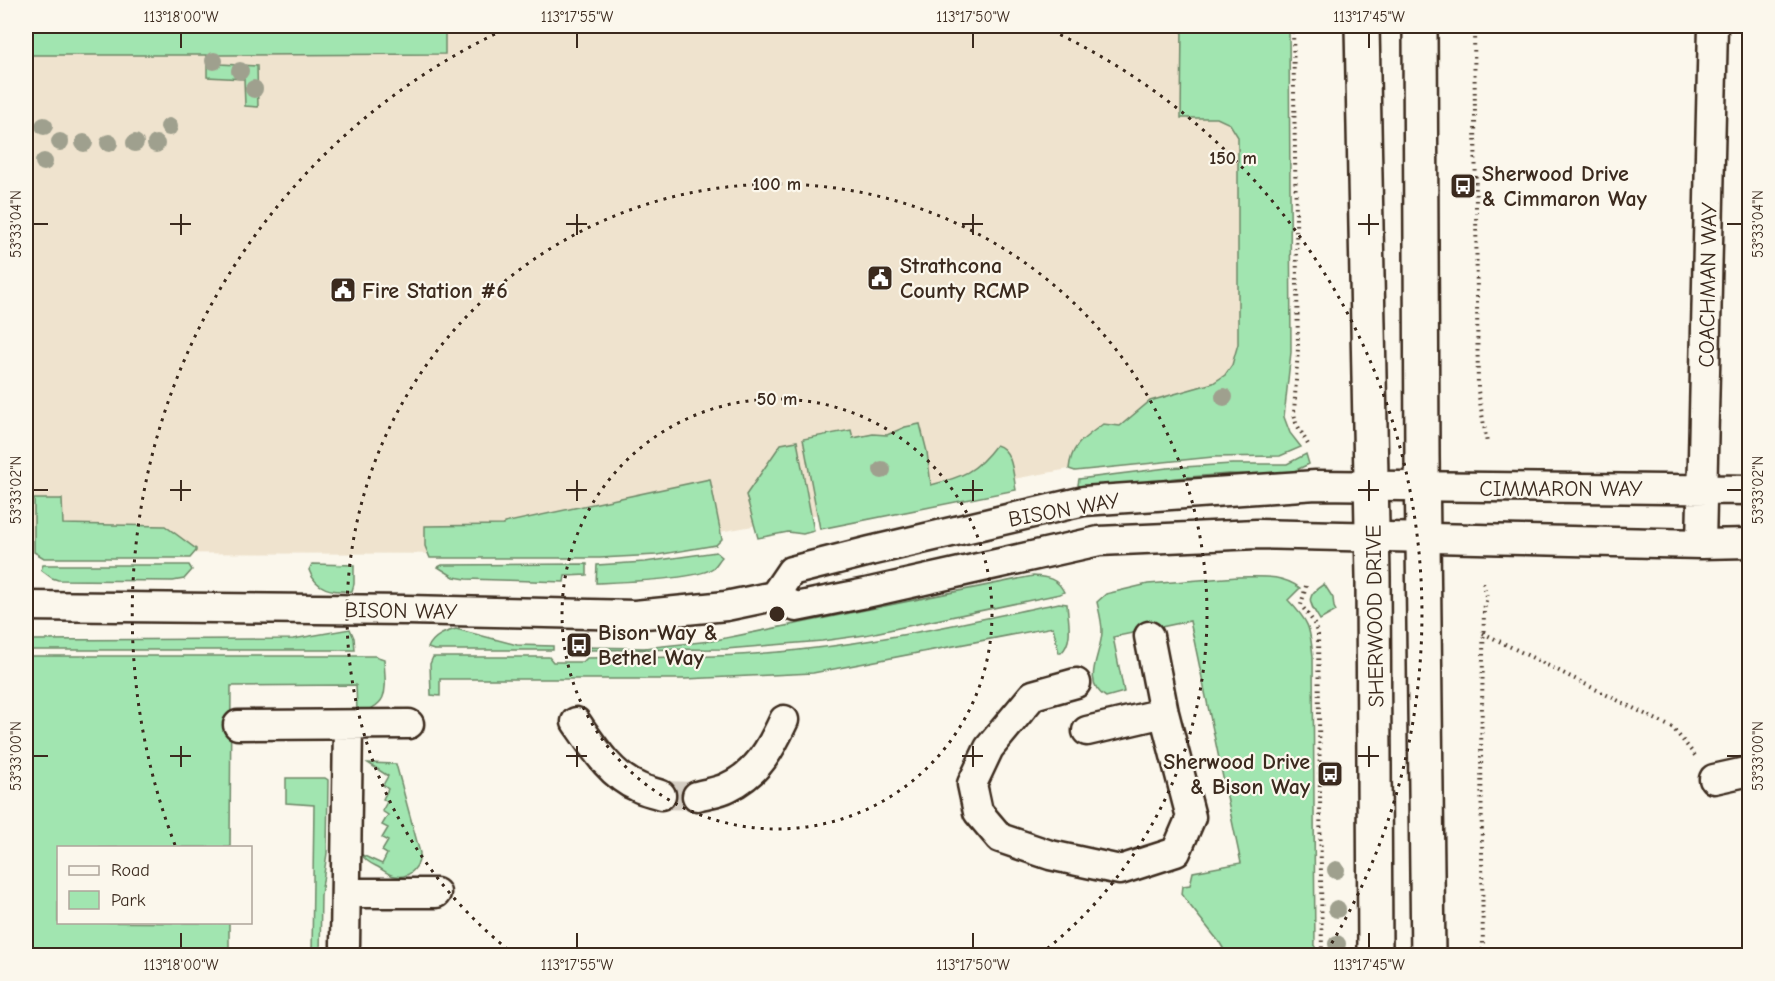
<svg xmlns="http://www.w3.org/2000/svg" width="1775" height="981" font-family="'Comic Neue',sans-serif">
<style>
.built{fill:#efe3ce}
.green{fill:#a1e5b0;stroke:#6e8867;stroke-width:1.5}
.lines{fill:none;stroke-linecap:round;stroke-linejoin:round}
.minor-tunnel{stroke:#d5cec3;stroke-width:28;stroke-dasharray:28 14;stroke-linecap:butt}
.minor-casing{stroke:#3b2a1e;stroke-width:33}
.major-casing{stroke:#3b2a1e;stroke-width:38}
.path{stroke:#3b2a1e;stroke-width:4;stroke-dasharray:1.5 4.5;stroke-linecap:butt}
.minor{stroke:#fbf7ec;stroke-width:28}
.major{stroke:#fbf7ec;stroke-width:33}
.tree{fill:#9fa08e}
.ticks{fill:none;stroke:#3b2a1e;stroke-width:2}
.ring{fill:none;stroke:#3b2a1e;stroke-width:3;stroke-dasharray:3 6}
.labels{text-anchor:middle;stroke-width:4.5;stroke-linejoin:round;paint-order:stroke}
.poi-label{font-size:22px;font-weight:bold;fill:#3b2a1e;stroke:#fbf7ec;text-anchor:start}
.street-label{font-size:22px;fill:#3b2a1e;stroke:#fbf7ec}
.centre{fill:#3b2a1e;stroke:#fbf7ec;stroke-width:3}
.ring-label{font-size:18px;text-anchor:middle;font-weight:bold;fill:#3b2a1e;stroke:#fbf7ec;stroke-width:4.5;stroke-linejoin:round;paint-order:stroke}
.neatline{fill:none;stroke:#3b2a1e;stroke-width:2}
.ticks-label{font-size:15px;text-anchor:middle;fill:#3b2a1e}
</style>
<rect width="100%" height="100%" fill="#fbf7ec"/>
<filter id="ink" filterUnits="userSpaceOnUse"><feTurbulence type="fractalNoise" baseFrequency=".0167" numOctaves="2"/><feDisplacementMap in="SourceGraphic" scale="12" xChannelSelector="R" yChannelSelector="G"/><feConvolveMatrix kernelMatrix="1 2 1 2 8 2 1 2 1" color-interpolation-filters="sRGB"/></filter>
<g filter="url(#ink)">
<!-- built -->
<path class="built" d="M445,26H1182L1181,118H1217L1230,124L1238,137V343L1232,365L1225,375L1213,383L1150,401L1120,426H1112L1070,457L1069,469L597,554L26,553V55L444,54Z"/>
<!-- green -->
<path class="green" d="M26,26H445V54L220,55V64L257,66L258,107L245,106L244,79L207,77V55H26Z
M1182,26H1289L1291,352L1284,417L1290,433L1301,447L1280,456L1213,457L1075,471L1069,469C1071,444 1085,438 1103,424L1120,426L1150,401L1213,383L1225,375L1232,365L1238,344V137L1230,124L1217,118H1181Z
M920,424L927,452L931,485C962,477 976,472 996,445C1013,449 1013,475 1016,490L820,529L803,439L851,430L853,438L873,434L887,435L905,427Z
M797,441L814,531L803,534L788,532L758,538L746,495L781,444Z
M1306,454L1309,464L1292,472L1282,475L1228,474L1176,478L1094,491L1086,490L1078,485L1079,479L1167,468L1232,464H1287Z
M710,479L722,539L716,545L657,555L600,558H430L425,546V526L504,525V523Z
M34,499H62L63,524L165,526L196,549V551L190,558H44L34,552Z
M716,552L722,557C719,560 716,566 713,568C698,580 618,582 596,583L597,565L645,562Z
M312,564L354,565V584L352,591C332,592 316,590 309,570Z
M587,564V575L565,576L564,582L466,579L454,577L438,567L442,565Z
M43,565H189L192,570L184,579L173,581L58,580L52,578L41,570Z
M1033,576C1047,577 1057,578 1064,592L1060,594L865,635L822,641L726,649L583,650L582,647L644,648L711,641Z
M1238,577C1262,577 1280,574 1300,588L1288,600C1309,622 1310,626 1313,657L1315,955H1227L1220,943L1188,903L1182,894L1183,886L1190,885L1193,872L1241,863L1190,621L1113,637L1124,692L1106,697C1080,682 1102,654 1102,631C1102,622 1099,611 1097,602L1106,594L1148,584Z
M1324,584L1333,598L1334,607L1336,611L1320,620C1309,602 1304,597 1324,584Z
M1059,603L1067,604C1068,620 1074,641 1061,653H1059L1053,627L813,673L685,679H440V696L431,695L430,664L433,657H549L553,662H583L587,658C660,657 733,658 807,649C891,640 975,620 1059,603Z
M350,629L354,638L355,650H26V640L293,639Z
M456,629L517,645L553,646V650H434L428,648C433,636 445,632 456,629Z
M26,656H375L384,659C385,687 392,707 357,712L356,685L231,686L230,847L58,848V922L229,923V955H26Z
M368,763L396,764L420,853C420,866 410,879 395,876C389,875 383,870 378,867C372,864 366,862 362,855L382,864L387,854L382,851L388,841L382,838L388,828L382,825L388,815L382,811L387,802L383,799L388,789L383,785L388,776Z
M286,778H325L328,780L327,853L321,895L320,955H312L314,805L286,803Z"/>
<g class="lines">
<!-- minor-tunnel -->
<path class="minor-tunnel" d="M661,795L697,796"/>
<!-- minor casing -->
<g class="minor-casing">
<path id="minor" d="M1701,544L1713,26
M774,596L791,571L870,551L1084,501L1316,485L1750,490
M26,606L407,610L635,615L726,606L774,596L796,607L866,593L1099,541L1257,534L1701,544L1750,543
M1149,636L1164,713
M1076,683L1033,695L989,748L972,784L978,812L1000,838L1050,855L1120,870L1176,852L1191,817L1164,713L1087,731
M576,722C592,745 611,776 638,787C645,791 653,792 661,795
M238,725L409,724
M1714,779L1750,771
M697,796C707,793 719,792 728,787C758,773 771,748 784,720
M346,893H436
M345,945L348,725"/>
</g>
<!-- major casing -->
<g class="major-casing">
<path id="major" d="M1362,26L1373,577L1375,956
M1420,26L1422,457L1428,956"/>
</g>
<!-- path -->
<path class="path" d="M1293,26L1298,348L1294,413L1296,423L1310,448
M1474,26L1478,391L1487,443
M1483,583L1487,596L1484,610L1481,751L1483,956
M1306,586L1301,605L1313,621L1318,635L1322,956
M1483,633L1673,728L1697,758"/>
<!-- minor -->
<use href="#minor" class="minor"/>
<!-- major -->
<use href="#major" class="major"/>
</g>
<!-- trees -->
<g class="tree">
<circle cx="214" cy="61" r="9"/>
<circle cx="240" cy="71" r="9"/>
<circle cx="254" cy="89" r="9"/>
<circle cx="44" cy="126" r="9"/>
<circle cx="169" cy="127" r="9"/>
<circle cx="60" cy="142" r="9"/>
<circle cx="84" cy="143" r="9"/>
<circle cx="109" cy="143" r="9"/>
<circle cx="135" cy="143" r="9"/>
<circle cx="156" cy="144" r="9"/>
<circle cx="44" cy="162" r="9"/>
<circle cx="1224" cy="397" r="9"/>
<circle cx="882" cy="470" r="9"/>
<circle cx="1336" cy="870" r="9"/>
<circle cx="1337" cy="909" r="9"/>
<circle cx="1337" cy="944" r="9"/>
</g>
</g>
<!-- ticks -->
<path class="ticks" d="M181,33V48M577,33V48M973,33V48M1369,33V48M181,214V235M577,214V235M973,214V235M1369,214V235M33,224H48M170,224H191M566,224H587M962,224H983M1358,224H1379M1727,224H1742M181,480V501M577,480V501M973,480V501M1369,480V501M33,490H48M170,490H191M566,490H587M962,490H983M1358,490H1379M1727,490H1742M181,746V767M577,746V767M973,746V767M1369,746V767M33,756H48M170,756H191M566,756H587M962,756H983M1358,756H1379M1727,756H1742M181,933V948M577,933V948M973,933V948M1369,933V948"/>
<!-- distance rings -->
<g class="ring">
<circle cx="777" cy="614" r="215"/>
<path d="M515 955A430 430 0 1 1 1039 955"/>
<path d="M175 845A645 645 0 0 1 510 27M1044 27A645 645 0 0 1 1327 951"/>
</g>
<!-- icons -->
<defs>
<g id="bus-square" transform="scale(1.35)"><rect x="-9" y="-9" width="18" height="18" rx="4" fill="#3b2a1e" stroke="#fbf7ec"/><path d="M-5-6H5V4H4V6H2V4H-2V6H-4V4H-5ZM-3.5-4V0h7V-4ZM-3.5 1.2v1.5H-2V1.2ZM2 1.2v1.5H3.5V1.2Z" fill="#fff"/></g>
<g id="civic-square" transform="scale(1.35)"><rect x="-9" y="-9" width="18" height="18" rx="4" fill="#3b2a1e" stroke="#fbf7ec"/><path d="M-.6-6.5H3V-4.5H.6V-3L4-1V1h2V6H-6V1h2V-1L-.6-3ZM-1.2 2.5V6h2.4V2.5Z" fill="#fff"/></g>
</defs>
<g fill-rule="evenodd">
<use href="#bus-square" x="1463" y="186"/>
<use href="#civic-square" x="880" y="278"/>
<use href="#civic-square" x="343" y="290"/>
<use href="#bus-square" x="579" y="645"/>
<use href="#bus-square" x="1330" y="774"/>
</g>
<g class="labels">
<!-- poi labels -->
<g class="poi-label">
<text x="1482" y="181">Sherwood Drive<tspan x="1482" dy="25">&amp; Cimmaron Way</tspan></text>
<text x="900" y="273">Strathcona<tspan x="900" dy="25">County RCMP</tspan></text>
<text x="362" y="298">Fire Station #6</text>
<text x="598" y="640">Bison Way &amp;<tspan x="598" dy="25">Bethel Way</tspan></text>
<text x="1310" y="769" text-anchor="end">Sherwood Drive<tspan x="1310" dy="25">&amp; Bison Way</tspan></text>
</g>
<!-- street labels -->
<g class="street-label">
<text transform="translate(1707 285) rotate(-89)" y="8">COACHMAN WAY</text>
<text x="1561" y="496">CIMMARON WAY</text>
<text transform="translate(1064 509) rotate(-10)" y="8">BISON WAY</text>
<text transform="translate(401 610) rotate(1)" y="8">BISON WAY</text>
<text transform="translate(1374 616) rotate(-91)" y="8">SHERWOOD DRIVE</text>
</g>
</g>
<circle cx="777" cy="614" r="9" class="centre"/>
<g class="ring-label">
<text x="1233" y="164">150 m</text>
<text x="777" y="190">100 m</text>
<text x="777" y="405">50 m</text>
</g>
<!-- margin -->
<rect width="1775" height="981" fill="none" stroke="#fbf7ec" stroke-width="66"/>
<!-- legend -->
<rect x="57" y="846" width="195" height="78" fill="#fbf7ec" stroke="#aea59a" stroke-width="1.5"/>
<rect x="69" y="866" width="30" height="9" fill="#fbf7ec" stroke="#aea59a" stroke-width="1.5"/>
<text x="111" y="876" font-size="18" fill="#3b2a1e">Road</text>
<rect x="69" y="891" width="30" height="18" fill="#a1e5b0" stroke="#aea59a" stroke-width="1.5"/>
<text x="111" y="906" font-size="18" fill="#3b2a1e">Park</text>
<rect x="33" y="33" width="1709" height="915" class="neatline"/>
<g class="ticks-label">
<text x="181" y="22">113°18'00"W</text>
<text x="577" y="22">113°17'55"W</text>
<text x="973" y="22">113°17'50"W</text>
<text x="1369" y="22">113°17'45"W</text>
<text transform="translate(16 224) rotate(-90)" y="5">53°33'04"N</text>
<text transform="translate(1758 224) rotate(-90)" y="5">53°33'04"N</text>
<text transform="translate(16 490) rotate(-90)" y="5">53°33'02"N</text>
<text transform="translate(1758 490) rotate(-90)" y="5">53°33'02"N</text>
<text transform="translate(16 756) rotate(-90)" y="5">53°33'00"N</text>
<text transform="translate(1758 756) rotate(-90)" y="5">53°33'00"N</text>
<text x="181" y="970">113°18'00"W</text>
<text x="577" y="970">113°17'55"W</text>
<text x="973" y="970">113°17'50"W</text>
<text x="1369" y="970">113°17'45"W</text>
</g>
</svg>
